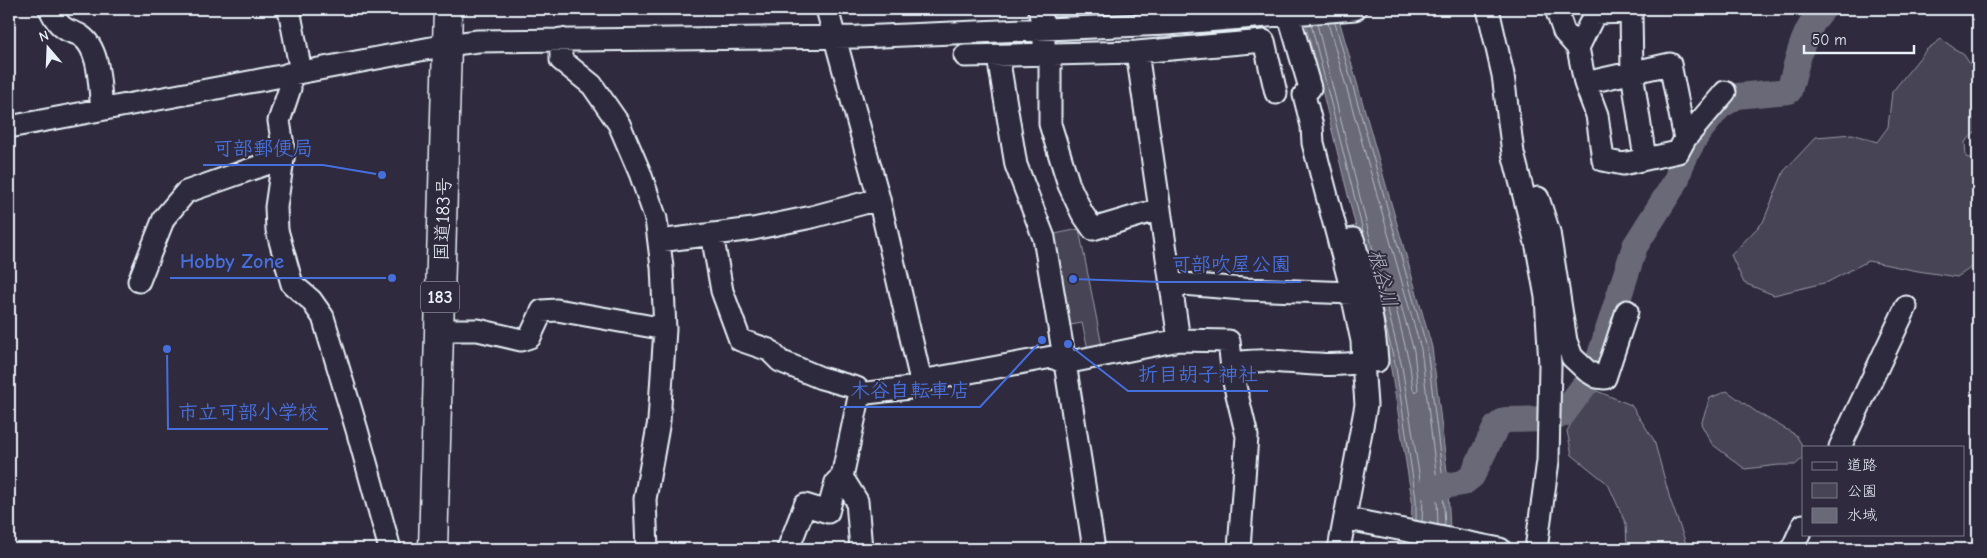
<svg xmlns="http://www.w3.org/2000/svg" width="1987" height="558" font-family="'Comic Neue','Klee One',sans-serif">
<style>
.green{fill:#464455;stroke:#979aa6}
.water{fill:#696978;stroke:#9c9fab}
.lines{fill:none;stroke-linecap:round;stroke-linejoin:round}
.shore{stroke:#b5bbc5;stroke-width:1}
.river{stroke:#696978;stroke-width:26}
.minor-casing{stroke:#e8f1f8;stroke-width:25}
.highway-casing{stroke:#e8f1f8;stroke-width:31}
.minor{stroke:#2f2a3d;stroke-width:21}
.highway{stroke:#2f2a3d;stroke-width:28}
.labels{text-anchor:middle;stroke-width:4;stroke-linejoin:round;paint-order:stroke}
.shield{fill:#2f2a3d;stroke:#b0b5c0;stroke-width:1}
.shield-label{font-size:18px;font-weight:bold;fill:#e8f1f8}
.street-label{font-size:19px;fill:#e8f1f8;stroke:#2f2a3d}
.water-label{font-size:20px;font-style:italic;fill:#afb4be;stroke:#2f2a3d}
.leader{fill:none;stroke:#466fde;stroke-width:2}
.callout-dot{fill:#466fde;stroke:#2f2a3d;stroke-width:2}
.callout-label{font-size:20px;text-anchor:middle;font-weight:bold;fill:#466fde;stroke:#2f2a3d;stroke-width:4;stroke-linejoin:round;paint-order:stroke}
</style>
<rect width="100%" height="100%" fill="#2f2a3d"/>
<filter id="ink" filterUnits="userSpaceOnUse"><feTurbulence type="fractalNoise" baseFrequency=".02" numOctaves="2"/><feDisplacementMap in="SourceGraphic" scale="10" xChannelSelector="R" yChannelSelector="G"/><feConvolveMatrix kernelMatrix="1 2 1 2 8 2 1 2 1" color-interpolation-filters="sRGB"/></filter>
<g filter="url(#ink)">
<!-- green -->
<path class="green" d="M1941,39L1964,55L1974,70L1978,71V130L1965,142L1966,157L1978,163V263L1957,277L1918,271L1868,261L1828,282L1774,295L1744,283L1731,255L1763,222L1784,171L1816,137L1852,134L1877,142L1888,127L1892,92L1926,50Z
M1079,229L1102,346L1088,349L1082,323L1065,326L1050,235Z
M1597,391L1631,405L1654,440L1670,499L1688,549H1627L1626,524L1608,484L1572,455L1567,431L1583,401Z
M1727,391L1758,413L1796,435L1803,447V458L1795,465H1779L1745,469L1712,444L1701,424L1710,398Z"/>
<!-- water -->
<path class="water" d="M1302,9H1336L1432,347L1447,471L1451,549H1411L1412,500L1391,369Z"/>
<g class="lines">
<!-- shore -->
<path class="shore" d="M1328,23L1421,349L1436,472L1438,525
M1335,23L1427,348L1442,472L1445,526
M1311,24L1364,235
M1317,24L1402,367L1423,498L1422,522
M1395,293L1398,295L1414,351L1418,389L1416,392L1413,390L1410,366L1393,296Z
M1383,315L1396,368L1416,499V520"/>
<!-- river -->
<path class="river" d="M1431,488L1463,483L1472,476L1496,427L1505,420L1552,419L1563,414L1595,371L1635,246L1676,181L1683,159L1698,133L1719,107L1737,96L1789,91C1797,63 1802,31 1823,9"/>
<!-- minor casing -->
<g class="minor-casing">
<path id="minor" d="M50,9C54,17 58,25 67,30C71,32 77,33 81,36C101,50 99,87 102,109
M289,9L301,72
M827,9L879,199L921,381L1052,357L1065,363L1094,549
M1039,9L1044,30V43
M1287,9L1310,88L1304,95L1312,126L1313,143L1349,280L1362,341L1363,362L1366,405L1339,549
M1488,9L1503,75L1513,153L1537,247L1546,297L1550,365L1548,461L1536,549
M1556,9L1564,32L1578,48L1585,83L1597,115L1603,160L1623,164L1678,152L1685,139L1670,64L1585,83
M561,39V60L592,85L619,124L640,173L656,219L662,267L665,329L659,421L645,499L647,549
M1578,48L1595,13L1631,12L1632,72L1645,159
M1137,52L1179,340
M1050,55V124L1069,185L1082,213L1093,229L1160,209
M965,56L1137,52L1264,41L1276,93
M998,56L1016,165L1044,238L1065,363L1179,340L1229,341L1233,378L1247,436L1239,549
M288,74L290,88L279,121L284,152L276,207L277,230L292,284L311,300L323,317L357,430L390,549
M9,127L447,45L478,41L858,37L1167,24L1355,9
M1685,139L1725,92
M1538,198L1549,232L1566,341L1572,357L1587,371L1597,377L1605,378L1627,311
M712,234L722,291L740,340L769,350L780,361L821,378L857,388L862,395
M1353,239C1365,280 1374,319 1377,361
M659,241L753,229L812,217L879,199
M139,281L164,218L186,192L283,158
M1171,283L1243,289L1352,293
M439,330H478L521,340L530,337L542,311L557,310L665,329
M1232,363C1244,362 1258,360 1270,361C1302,363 1331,367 1363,362
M1840,447L1906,307
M1358,521L1500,549
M788,549L805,505L828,512L836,482L842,477
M861,549L857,501L842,477L859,397L867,393L910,388L921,381
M1792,549L1803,525"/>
</g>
<!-- highway casing -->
<g class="highway-casing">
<path id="highway" d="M433,549L448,9"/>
</g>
<!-- minor -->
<use href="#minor" class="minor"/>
<!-- highway -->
<use href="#highway" class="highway"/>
</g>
</g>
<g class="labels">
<!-- shield labels -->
<rect class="shield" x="421" y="281.5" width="38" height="31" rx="4"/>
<g class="shield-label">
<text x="440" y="303">183</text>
</g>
<!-- street labels -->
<g class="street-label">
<text transform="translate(442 219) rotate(-88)" y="7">国道183号</text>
</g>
<!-- water labels -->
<g class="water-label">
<text transform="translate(1383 278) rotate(74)" y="7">根谷川</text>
</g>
</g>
<!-- callouts -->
<path class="leader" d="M382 175L323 165H203M392 278L294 278H170M1073 279L1161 282H1301M1068 344L1128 391H1268M1042 340L980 407H840M167 349L168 429H328"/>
<g class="callout-dot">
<circle cx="382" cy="175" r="5"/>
<circle cx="392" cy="278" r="5"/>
<circle cx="1073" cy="279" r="5"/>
<circle cx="1068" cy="344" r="5"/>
<circle cx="1042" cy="340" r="5"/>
<circle cx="167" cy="349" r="5"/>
</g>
<g class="callout-label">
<text x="263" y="155">可部郵便局</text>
<text x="232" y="268">Hobby Zone</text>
<text x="1231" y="271">可部吹屋公園</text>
<text x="1198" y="381">折目胡子神社</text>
<text x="910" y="397">木谷自転車店</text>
<text x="248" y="419">市立可部小学校</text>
</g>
<!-- margin -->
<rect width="1987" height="558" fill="none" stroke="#2f2a3d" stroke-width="30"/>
<rect x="15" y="15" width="1957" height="528" fill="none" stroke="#e8f1f8" stroke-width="2" filter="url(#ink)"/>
<!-- legend -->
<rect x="1802" y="446" width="162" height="90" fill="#2f2a3d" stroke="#797a88"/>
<rect x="1812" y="462" width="25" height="8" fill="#2f2a3d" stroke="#797a88"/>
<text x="1847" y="470" font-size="15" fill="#e8f1f8">道路</text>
<rect x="1812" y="483" width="25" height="15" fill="#464455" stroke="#797a88"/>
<text x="1847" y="496" font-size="15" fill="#e8f1f8">公園</text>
<rect x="1812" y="508" width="25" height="15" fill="#696978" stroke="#797a88"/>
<text x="1847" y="520" font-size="15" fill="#e8f1f8">水域</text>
<!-- north arrow -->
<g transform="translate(48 48) rotate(341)" stroke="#2f2a3d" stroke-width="4" paint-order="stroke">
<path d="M0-4L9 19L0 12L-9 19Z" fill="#e8f1f8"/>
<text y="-8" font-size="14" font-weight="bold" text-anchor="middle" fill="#e8f1f8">N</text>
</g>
<!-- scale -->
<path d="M1804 45v8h110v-8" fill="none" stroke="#e8f1f8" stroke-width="2.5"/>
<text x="1812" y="45" font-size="15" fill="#e8f1f8" stroke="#2f2a3d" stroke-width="4" paint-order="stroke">50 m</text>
</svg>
